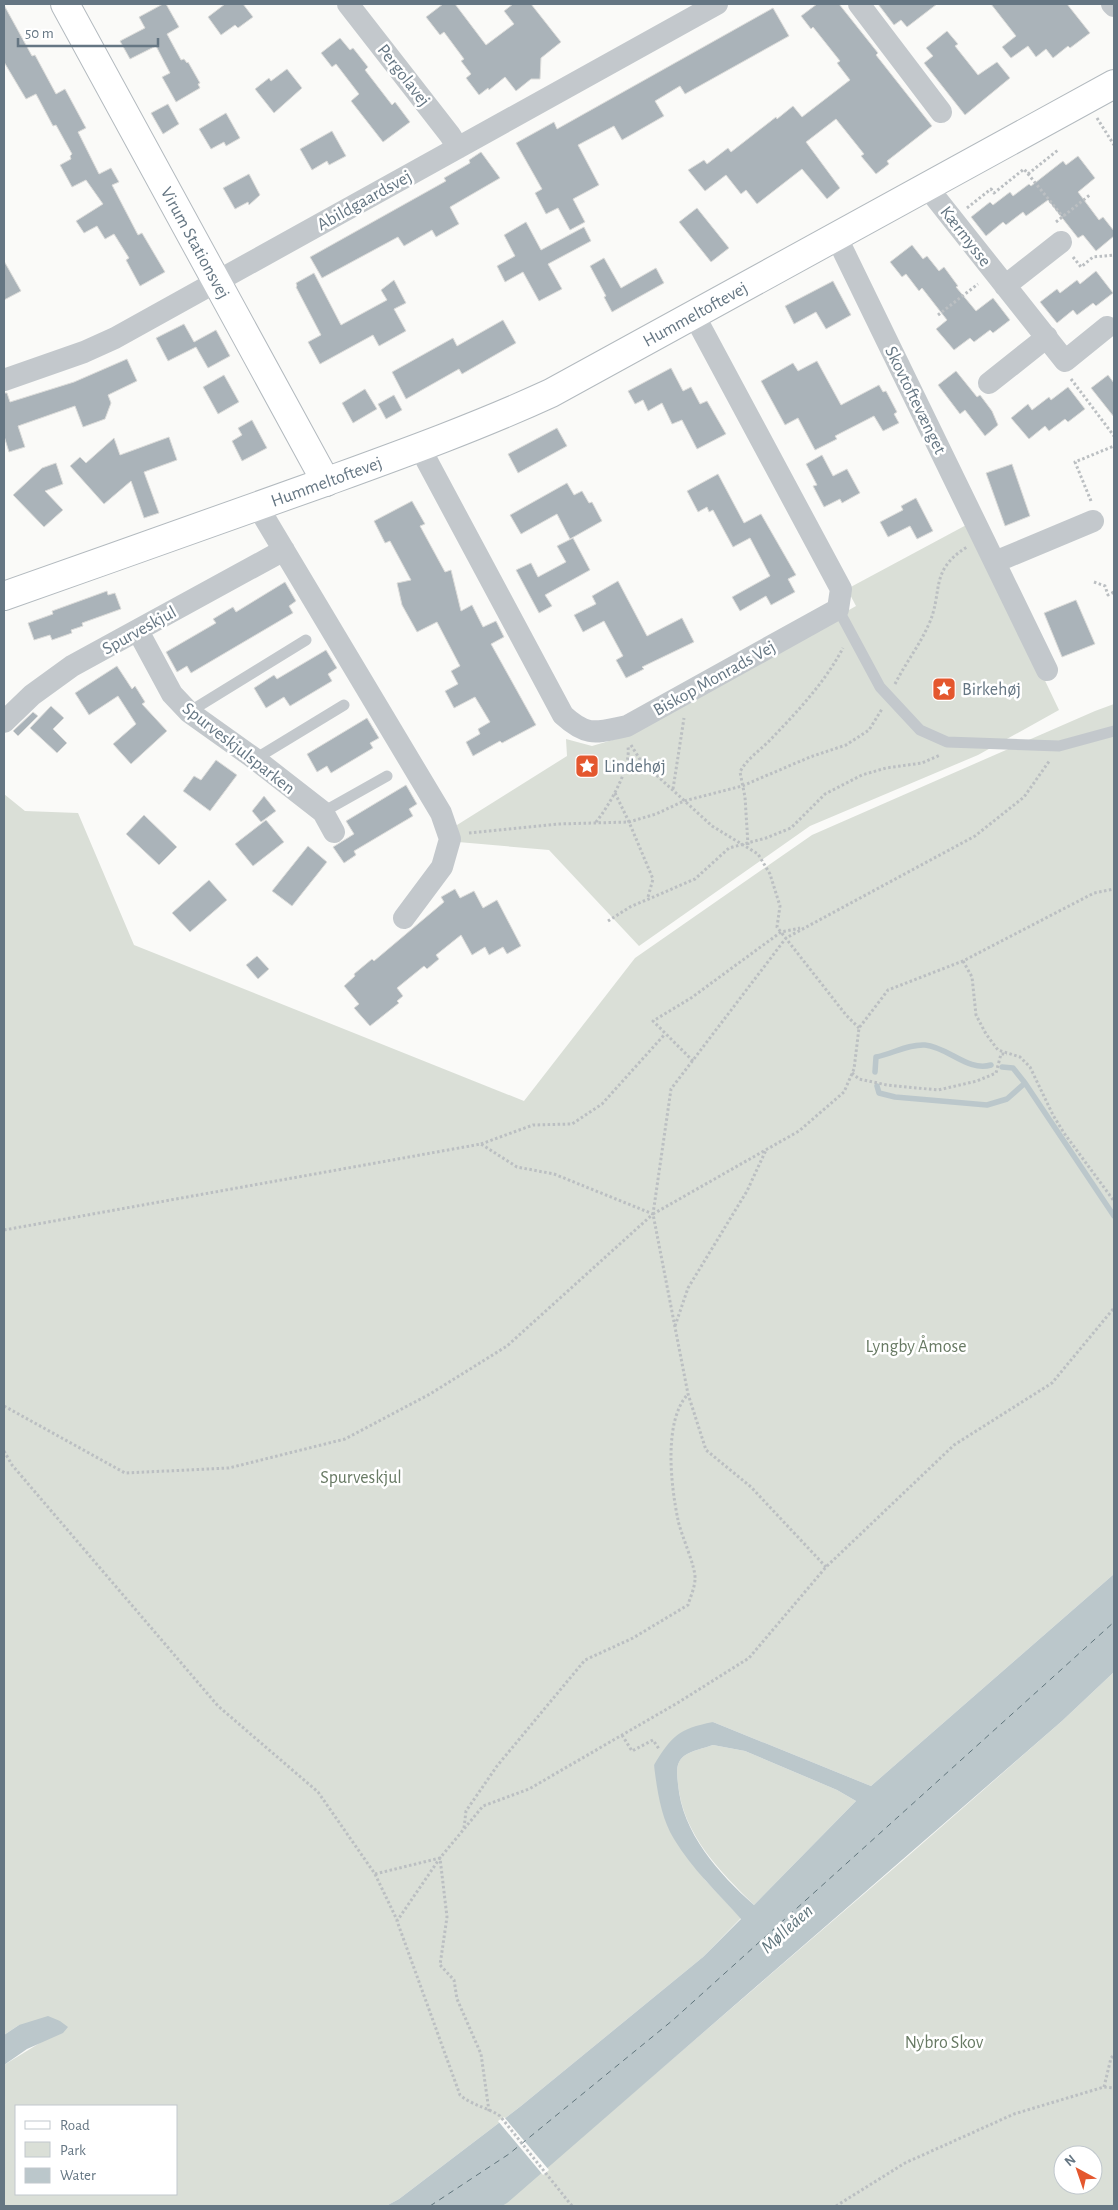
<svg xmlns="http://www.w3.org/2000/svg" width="1118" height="2210" font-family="'Alegreya Sans',sans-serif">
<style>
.green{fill:#dadfd7;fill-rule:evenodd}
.water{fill:#bbc7cb;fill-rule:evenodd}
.pier{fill:#fafaf8}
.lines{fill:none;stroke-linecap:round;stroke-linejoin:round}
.stream{stroke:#bbc7cb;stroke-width:5.5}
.ferry{stroke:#60757c;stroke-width:1;stroke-dasharray:6 5;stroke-linecap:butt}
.building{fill:#aab3b9;stroke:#dcdcda}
.secondary-casing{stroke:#b3babf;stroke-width:30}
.path{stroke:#bbbfc2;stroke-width:3;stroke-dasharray:2.5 2.5;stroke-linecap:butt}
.lane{stroke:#c3c8cc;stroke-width:11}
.street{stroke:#c3c8cc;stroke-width:22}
.secondary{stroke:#fff;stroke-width:28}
.labels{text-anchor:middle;stroke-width:5;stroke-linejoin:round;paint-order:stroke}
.street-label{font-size:18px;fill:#657683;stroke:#fff}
.poi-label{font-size:18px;fill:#657683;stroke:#fff;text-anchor:start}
.park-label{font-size:18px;fill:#687a64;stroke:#fff}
.water-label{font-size:19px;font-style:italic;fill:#60757c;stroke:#fff}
</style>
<rect width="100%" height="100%" fill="#fafaf8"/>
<!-- green -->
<path class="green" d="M970,523L1059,710L978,755L810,826L639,946L549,850L458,842L457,825L567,756L566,739L592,746L626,736L856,606L847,589Z
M1114,704V1574L871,1786L713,1722L654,1765L705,1880L741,1918L703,1957L521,2106L399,2199L386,2206H4V2065L43,2041L19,2025L4,2035V794L25,811L78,813L134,945L524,1101L635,958L812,835L1095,711ZM16,2106H176V2194H16Z
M1114,1672V2206H502L908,1856L1062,1721ZM1063,2155H1093V2185H1063Z
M713,1745L745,1751L837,1790L856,1801L754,1905C720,1871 683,1835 678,1784C677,1774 675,1763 684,1756C692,1750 705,1748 713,1745Z"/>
<!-- water -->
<path class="water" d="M1114,1574V1672L1062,1721L507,2203L502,2206H386L399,2199L521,2106L703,1957L741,1919C718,1893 692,1869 674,1839C661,1818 657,1790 654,1765C672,1736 678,1729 713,1722L871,1786ZM713,1745L745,1751L837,1790L856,1801L754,1905C719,1874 682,1833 678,1784C677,1774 675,1763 684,1756C692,1750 705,1748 713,1745Z
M48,2016L60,2021L68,2027L63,2033L27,2049L4,2065V2035L19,2025Z"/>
<!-- pier -->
<path class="pier" d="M504,2117L549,2170L543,2175L498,2121Z"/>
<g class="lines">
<!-- stream -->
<path class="stream" d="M1002,1067L1013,1068L1025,1083L1114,1216
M875,1072L876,1057C892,1054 908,1044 925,1045C948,1047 968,1072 991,1065
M877,1086L879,1093L895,1097L987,1105L1007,1099L1025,1083"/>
<!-- ferry -->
<path class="ferry" d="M430,2206L509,2154L673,2020L1114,1622"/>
</g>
<!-- building -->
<path class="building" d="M163,4H166L179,27L167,34L181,60L184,59L187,63L188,62L200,83L198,84L200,88L176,102L162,77L170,73L156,46L130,59L120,41L145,28L139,17Z
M225,4H243L253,17L238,28L235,25L221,35L208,17Z
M443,4H455L486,45L514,24L504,11L513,4H531L561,42L541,58L540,79H531L516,91L505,77L489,90L488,88L479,95L466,78L471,74L461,61L464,59L444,32L440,35L426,17Z
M817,4H839L878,53L876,55L932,126L887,161L889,164L876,174L861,156L864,154L836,119L806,142L840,188L827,199L802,169L757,204L746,190L741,194L726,175L705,191L688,170L704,160L707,164L728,148L731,152L776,117L777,119L793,106L802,117L850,80L837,63L840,61L813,27L811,29L801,16Z
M878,4H937L907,27L901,20L894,25Z
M991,4H1067L1090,33L1070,48L1068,46L1053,58L1046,49L1036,57L1028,46L1011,58L1002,47L1016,36Z
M4,5L32,56L35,55L56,94L65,89L86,128L78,132L99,174L111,168L119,182L112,185L138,235L142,233L165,272L140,286L126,260L129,258L114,234L105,239L97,226L84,233L76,221L103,204L86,180L72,187L60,165L71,159L70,156L72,154L56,125L53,126L36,94L26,99L4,62Z
M773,8L789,36L685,94L680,86L655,101L664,116L622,140L614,126L578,145L599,185L573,199L585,222L570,230L558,208L546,214L535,193L542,189L516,143L554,122L557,129Z
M947,31L958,44L955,46L978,75L997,62L1010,78L965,115L924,63L933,56L926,48Z
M340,38L350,50L353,48L368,67L365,70L392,105L395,102L410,122L383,142L351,101L359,94L336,64L332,67L321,53Z
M287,69L302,88L274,113L255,89L269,78L271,81Z
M168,104L179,124L163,134L151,113Z
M226,113L240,138L226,146L224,142L211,149L199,129Z
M332,131L346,156L329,165L327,161L312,170L300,149Z
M481,152L500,178L450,207L459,224L436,237L432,230L404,246L398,237L322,278L310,257L446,181L444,178L470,163L469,160Z
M1078,156L1095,178L1078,192L1099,220L1103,217L1114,231V236L1096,251L1083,235L1078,238L1048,200L1026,216L1023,212L1006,225L1003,222L986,236L971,217L990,202L993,205L1010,192L1013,196L1029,184L1031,186L1063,161L1066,165Z
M249,174L260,195L249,205L248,202L235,209L223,188Z
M697,208L729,248L711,262L679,222Z
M526,222L541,250L584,227L591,241L548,264L562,289L539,301L523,272L505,282L497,266L515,256L504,235Z
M912,245L923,259L927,256L939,271L944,267L958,286L956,287L976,311L993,298L1010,320L993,333L990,330L974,342L970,338L954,350L936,329L947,320L922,288L919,291L906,274L902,277L890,262Z
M604,258L621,288L656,268L664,283L612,312L604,297L606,296L590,266Z
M4,261L21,291L4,300Z
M1096,271L1113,293L1096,306L1093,303L1077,315L1073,310L1057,323L1040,302L1057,289L1060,293L1077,280L1080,284Z
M314,273L341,325L387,300L381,290L394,280L406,303L394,309L406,331L379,346L373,335L320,364L308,342L321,335L296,287L297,286L296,283Z
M833,281L851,315L826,329L816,312L794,324L785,306Z
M503,320L516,343L462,374L459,369L406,399L392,372L453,338L457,346Z
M184,324L194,342L216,330L230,356L208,368L196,347L168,361L156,338Z
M127,359L137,381L108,395L111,403L105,419L83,427L75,406L18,426L25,447L9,452L4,436V393H7L10,402L74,382Z
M817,361L841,405L879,385L883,392L886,391L897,412L894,414L899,423L883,431L874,416L835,436L837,439L815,450L798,418L785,425L761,381L793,363L798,371Z
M671,368L683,391L691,387L700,404L707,401L726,434L697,449L682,420L672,424L662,403L648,411L643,400L635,404L628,391Z
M956,371L977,397L980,395L992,411L998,425L985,436L965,410L960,414L938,385Z
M224,375L239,402L218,414L203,387Z
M1108,375L1114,383V417L1091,388Z
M1068,387L1085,409L1068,422L1065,419L1049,431L1045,426L1029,439L1011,418L1028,404L1032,410L1049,397L1051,400Z
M365,389L377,409L353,423L342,403Z
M394,395L402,410L386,419L378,404Z
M252,420L267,448L242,461L232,441L242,435L238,428Z
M557,428L567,446L518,473L508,454Z
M169,437L177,460L144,472L159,513L144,518L131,481L104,504L70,466L80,457L86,463L114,438L120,455Z
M822,455L833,476L847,469L860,493L842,503L840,499L824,507L813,486L817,485L806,464Z
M56,463L63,484L45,491L63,510L44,527L13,495L42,468Z
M1012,464L1030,516L1005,526L986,473Z
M718,474L744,523L761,514L796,575L788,579L795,592L771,605L766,596L740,611L732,597L770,576L750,538L733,547L713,510L709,512L707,507L698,512L687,491Z
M567,483L574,495L582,491L589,503L592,502L602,521L570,539L557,514L521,534L510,515Z
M916,498L933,531L917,539L910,526L888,537L880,522L903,510L901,506Z
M412,501L425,524L420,526L445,572L451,570L461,611L472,605L483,627L496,621L504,637L491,644L536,725L502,743L500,741L473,756L466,742L480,734L478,729L490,722L475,697L454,708L445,691L458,684L451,671L460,666L437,622L417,632L402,605L397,583L411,580L390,541L385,543L374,521Z
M573,538L590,570L545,595L552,606L539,613L516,570L531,563L538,577L566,562L557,546Z
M618,581L647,636L682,618L694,642L642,667L644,669L626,678L616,660L623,656L604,621L583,632L574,615L596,604L592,596Z
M285,582L296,601L289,606L293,613L191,673L187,666L177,672L166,652L216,623L213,619L233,607L236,612Z
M107,591L108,595L115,593L121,609L82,623L83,626L71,630L72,633L52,640L50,635L34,640L28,623L53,614L52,611Z
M1076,600L1095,644L1062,657L1044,613Z
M326,650L337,668L328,674L332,681L290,706L284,697L266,708L254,688L274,675L277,679Z
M117,666L132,689L135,686L145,702L142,704L167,731L131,764L113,744L136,724L118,696L89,715L75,693Z
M51,706L64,718L53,729L67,743L57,753L30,728Z
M33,712L38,716L18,736L13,731Z
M367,718L379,738L370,743L373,748L331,773L327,766L317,772L307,754Z
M216,760L237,775L210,811L183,791L194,776L201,780Z
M406,785L417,804L409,809L413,816L354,851L356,855L344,863L333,847L354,834L346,821Z
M264,796L276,811L261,822L252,811Z
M144,815L177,847L159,865L126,834Z
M266,820L284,842L253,866L235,844Z
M308,846L327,862L292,906L272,891Z
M209,880L227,900L190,932L172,913Z
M455,889L460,898L474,891L483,908L497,900L521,946L507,954L503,947L489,955L485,947L472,955L461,935L436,955L439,959L427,969L424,966L397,988L403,996L397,1001L399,1003L370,1026L354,1008L359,1004L344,986L355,976L354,974L372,959L374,961L444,902L441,897Z
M257,956L269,969L258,979L246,965Z"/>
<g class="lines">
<!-- secondary casing -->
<g class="secondary-casing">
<g id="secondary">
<path id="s1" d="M65,4L326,482"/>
<path id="s2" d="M4,596C111,558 218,521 325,482C402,454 477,427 551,393L1114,84"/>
</g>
</g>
<!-- path -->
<path class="path" d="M1097,118L1114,145
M1028,174L1058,150
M967,208L991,189L994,193L1024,169L1063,217
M1056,222L1091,194
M1073,257L1081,267L1093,257L1114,255
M938,315L978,284
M1071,379L1114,436
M1091,501L1075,462L1114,446
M1094,582L1105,586L1108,595L1114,592
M895,684C905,664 919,646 928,626C944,593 928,571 967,547
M631,745L641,761L712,826L758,854L770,874L780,906L777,927L846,1015L859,1028
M673,789L684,718
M615,793L629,822L653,879L648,897
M596,822C609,806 631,768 628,747
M469,833L558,824L629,822L656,814L684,801L742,786L810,757L846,745L869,730L882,709
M748,845L745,797L740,772C747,758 761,750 772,738C798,711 825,682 843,648
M608,921L630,907L695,879L729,848L766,838L791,828L825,794L862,775L886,768L922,763L940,755
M963,961L972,977L976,1015L986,1034L998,1050L1020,1057L1030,1067L1053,1115L1064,1133L1114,1201
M693,1061L653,1021L691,998L781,932L800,928
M852,1073L859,1079L887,1085L938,1090L977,1081L996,1073L1001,1054H1007
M481,1144L533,1125L572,1124L602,1104L665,1034
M4,1230L481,1144L517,1167L554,1174L653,1214
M675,1326L688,1288L747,1191L766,1150
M4,1406L125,1473L229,1468L345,1439L430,1394L507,1346L653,1214L671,1089L786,938L975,836L1024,797L1050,760
M4,1451L12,1465L218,1706L318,1792L375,1874L397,1920
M826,1567L751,1487L706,1450L688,1394L653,1214L799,1131L844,1092L854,1069L859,1028L888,990L963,961L1094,893L1114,889
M622,1735L632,1751L653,1740L659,1749
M464,1828L466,1811L497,1766L585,1660L633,1638L688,1605C690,1598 695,1587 695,1579C696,1567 681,1535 678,1520C671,1486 663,1421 688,1394
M375,1874L440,1858L447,1917L440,1965L454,1980L457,1999L481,2054L489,2111
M1104,2087L1111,2058L1114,2055
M572,2206L500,2116C487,2107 473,2106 460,2095L397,1921L440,1858L483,1806L529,1789L679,1702L749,1658L826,1567L954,1445L1052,1383L1114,1308
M836,2206L905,2163L1014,2114L1104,2087L1114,2088"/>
<!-- lane -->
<path class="lane" d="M838,609L880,687L920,730L947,742L1059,746L1114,731
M189,712L306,640
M255,759L344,705
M323,812L387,776"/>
<!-- street -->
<path class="street" d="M348,4L450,135L458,148
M859,4L941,112
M1112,4L1114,6
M927,187L1065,361L1107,327
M837,238L1047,670
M1005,286L1061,242
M4,380L84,352L115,338L717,4
M989,383L1047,337
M420,448L563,715C588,738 597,732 627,726L838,609L841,589L694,315
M258,507L441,813L450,839L442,867L404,918
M995,562L1093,521
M138,631L172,694L189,712L255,759L323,812L334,832
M4,722L32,695L72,666L284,550"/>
<!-- secondary -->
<use href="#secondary" class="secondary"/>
</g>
<!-- icons -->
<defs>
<g id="sight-square" transform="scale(1.25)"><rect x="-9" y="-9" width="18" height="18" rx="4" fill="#e4572e" stroke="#fff"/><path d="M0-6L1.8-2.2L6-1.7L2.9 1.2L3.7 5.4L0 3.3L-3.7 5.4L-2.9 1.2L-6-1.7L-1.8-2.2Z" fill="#fff"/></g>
</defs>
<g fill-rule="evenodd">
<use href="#sight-square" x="944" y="689"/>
<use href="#sight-square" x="587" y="766"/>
</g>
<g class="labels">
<!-- street labels -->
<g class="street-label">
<text transform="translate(404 75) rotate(52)" y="6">Pergolavej</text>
<text transform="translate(364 200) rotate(-29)" y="6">Abildgaardsvej</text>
<text transform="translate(966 236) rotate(52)" y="6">Kærmysse</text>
<text dy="6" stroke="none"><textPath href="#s1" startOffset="272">Virum Stationsvej</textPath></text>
<text dy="6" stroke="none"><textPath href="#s2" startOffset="748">Hummeltoftevej</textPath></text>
<text transform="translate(916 400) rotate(64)" y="6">Skovtoftevænget</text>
<text dy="6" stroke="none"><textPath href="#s2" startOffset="342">Hummeltoftevej</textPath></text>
<text transform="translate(139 630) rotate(-29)" y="6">Spurveskjul</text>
<text transform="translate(714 678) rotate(-29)" y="6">Biskop Monrads Vej</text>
<text transform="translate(239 748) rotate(38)" y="6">Spurveskjulsparken</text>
</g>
<!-- poi labels -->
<g class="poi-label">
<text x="962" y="695">Birkehøj</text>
<text x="604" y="772">Lindehøj</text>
</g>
<!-- park labels -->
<g class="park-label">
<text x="916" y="1352">Lyngby Åmose</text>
<text x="361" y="1483">Spurveskjul</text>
<text x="944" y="2048">Nybro Skov</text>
</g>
<!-- water labels -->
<g class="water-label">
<text transform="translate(786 1928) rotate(-42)" y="7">Mølleåen</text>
</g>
</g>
<!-- border -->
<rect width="1118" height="2210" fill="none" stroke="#657683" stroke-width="10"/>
<!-- legend -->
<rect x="15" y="2105" width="162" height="90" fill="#ffffff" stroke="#c1c8cd"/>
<rect x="25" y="2121" width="25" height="8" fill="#ffffff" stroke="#c1c8cd"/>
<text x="60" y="2130" font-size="15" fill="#657683">Road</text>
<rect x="25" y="2142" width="25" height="15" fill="#dadfd7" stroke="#c1c8cd"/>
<text x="60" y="2155" font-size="15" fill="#657683">Park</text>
<rect x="25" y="2168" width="25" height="15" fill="#bbc7cb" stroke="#c1c8cd"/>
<text x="60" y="2180" font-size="15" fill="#657683">Water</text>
<!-- north arrow -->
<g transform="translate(1078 2170) rotate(320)"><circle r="24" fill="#ffffff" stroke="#c1c8cd"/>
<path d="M0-4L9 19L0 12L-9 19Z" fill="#e4572e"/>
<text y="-8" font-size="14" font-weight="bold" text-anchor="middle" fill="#657683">N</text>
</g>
<!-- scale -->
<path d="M18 38v8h140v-8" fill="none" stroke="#657683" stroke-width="2.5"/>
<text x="25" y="38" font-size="15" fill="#657683" stroke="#ffffff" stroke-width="4" paint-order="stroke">50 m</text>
</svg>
